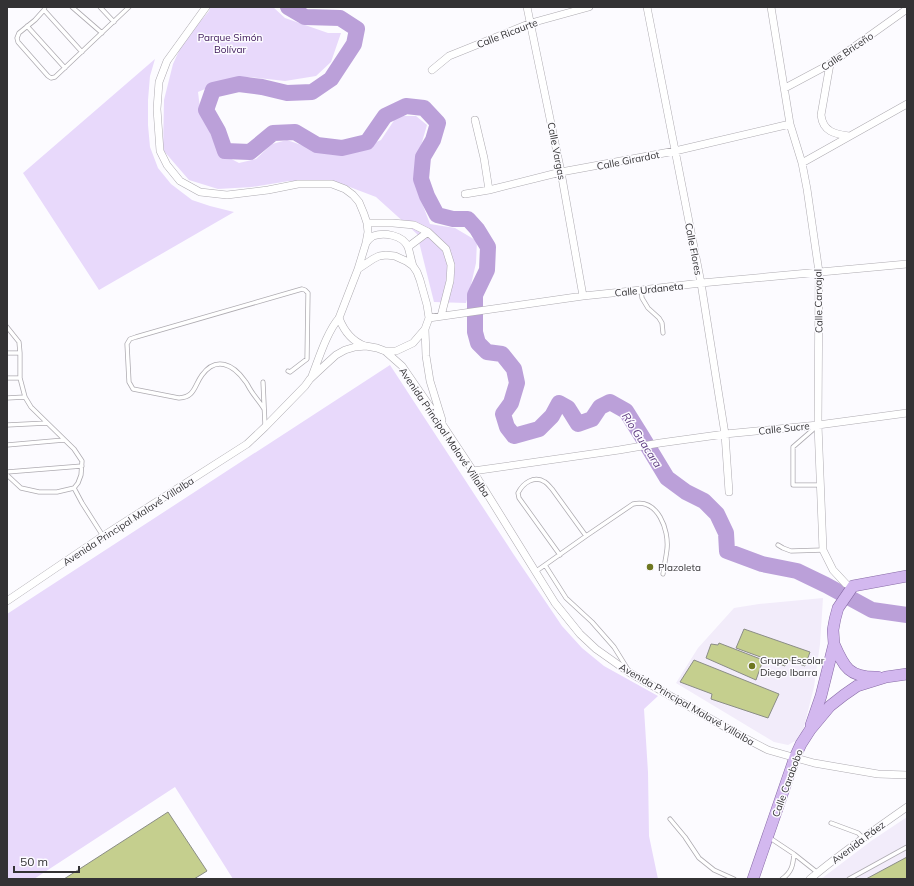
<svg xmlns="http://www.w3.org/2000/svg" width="914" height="886" font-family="Mulish,sans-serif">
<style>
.built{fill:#f2ecfa}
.green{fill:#e8d9fb}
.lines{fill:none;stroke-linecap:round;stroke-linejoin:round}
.river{stroke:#bba0d9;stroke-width:16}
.building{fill:#c5cf8e;stroke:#8b8d86}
.service-casing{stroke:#aeabb1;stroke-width:5}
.minor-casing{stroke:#aeabb1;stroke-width:8}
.primary-casing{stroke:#886ba6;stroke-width:12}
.service{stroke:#fff;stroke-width:3.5}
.minor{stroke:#fff;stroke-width:7}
.primary{stroke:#d3b8ef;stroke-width:11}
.poi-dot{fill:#6e7721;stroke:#fcfbff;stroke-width:1.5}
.labels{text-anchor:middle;stroke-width:3;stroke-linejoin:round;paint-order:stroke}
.street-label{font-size:10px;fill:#333234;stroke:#fcfbff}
.park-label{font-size:10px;fill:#3b1558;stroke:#fcfbff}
.poi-label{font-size:10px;fill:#333234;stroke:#fcfbff;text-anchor:start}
.water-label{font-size:11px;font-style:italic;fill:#5e3b80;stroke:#fcfbff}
</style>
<rect width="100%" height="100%" fill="#fcfbff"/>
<!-- built -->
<path class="built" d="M823,598L820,644L814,687L804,727L799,739L788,745L774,742L676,683L698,648L734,608L759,604Z
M907,817V879H821L871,841Z"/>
<!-- green -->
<path class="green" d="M210,7H273L285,18L328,33H341L331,62L316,76L285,81L250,77L224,81L198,92L200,108L218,152L239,163L256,159L272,144L287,140L327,154L345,155L381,140L397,116H416L427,125L418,156L414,178L422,203L430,224L455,228L477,241L476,263L470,289L466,303L434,302L417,234L376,197L334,181H289L252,187L218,189L189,180L163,150L164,100L173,64L183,42L209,11Z
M155,59L150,76L148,100V125L150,147L158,168L171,184L192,200L210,206L234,212L99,290L23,173Z
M390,365L514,555L562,626L582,648L604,666L658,696L644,709L648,772L649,836L658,879H233L175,787L34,879H7V614Z"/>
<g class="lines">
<!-- river -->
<path class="river" d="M288,7L305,17L340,18L357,29L354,44L331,79L312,92L287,93L262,87L239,84L213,90L206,110L218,131L225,151L250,152L273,133L295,132L317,145L342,148L367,142L385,116L406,106L424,108L438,123L433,140L423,157L421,179L427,196L437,215L453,219H468L477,229L488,247L487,270L475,295V332L478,343L487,352L502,354L514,369L517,383L511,403L503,414L507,427L514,436L539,429L552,416L559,403L568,408L578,424L592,419L600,407L610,402L626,411L641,435L667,478L686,492L704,501L717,514L726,533L727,551L762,564L797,571L826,585L872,610L907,615"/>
</g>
<!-- building -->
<path class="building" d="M744,629L810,652L805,666L788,660L785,666L736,648Z
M719,643L763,660L756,680L706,658L711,644L718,645Z
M694,660L779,694L768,718L711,699L712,694L680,682Z
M168,812L207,871L194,879H64Z
M907,857V879H866Z"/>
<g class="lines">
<!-- service casing -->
<g class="service-casing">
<path id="service" d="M45,7L44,10L35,20L19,33L17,38L18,42L48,76L51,78L55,77L129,7
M72,7L102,33
M100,7L114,22
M44,10L82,52
M27,26L65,68
M641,290L642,298L648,308L659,318L662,323L663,333
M7,327L19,342L20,353V378L25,397L31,407L74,449L82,461L81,475L78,483L74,488L57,492H39L21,488L7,475
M7,353H20
M7,378H20
M263,382L265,425
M7,398L25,397
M264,409C260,402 254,396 250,389C248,386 247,383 245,381C233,364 216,356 202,375C194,386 195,397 179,398L133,389L129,382L127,344L130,339L136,337L302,289L305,290L308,293L307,359L290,372L288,371
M7,425L47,423
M816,427L793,447V485H821
M7,445L64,440
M7,472L82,466
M74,488L82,503L103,536
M586,536L633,504C658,498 669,530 667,549C666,558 664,566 663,574
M778,545L783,548L791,551L823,550
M545,565L566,598L592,622L614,647L627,668
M535,572L586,536L552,489C550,487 547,483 545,482C534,475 523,483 518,493L519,498L560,555
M670,819L685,837L699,858L714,870L734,879
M831,823L858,833L863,838
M770,838L794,854L818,873
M782,879C792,872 793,865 794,854
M849,879L907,847"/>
</g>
<!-- minor casing -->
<g class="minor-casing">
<path id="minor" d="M206,7L167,61L159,82L157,109L160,151L167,165L180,181L200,192L227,195L268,190L298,184H332L345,189L353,195L359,202L364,214L367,223L368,232L366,243L358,269
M527,7L561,172L583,296
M647,7L701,283L725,434L729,492
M771,7L790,124L802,163L807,189L819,272L818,425L823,550L833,570L846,584L853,586
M830,64L821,115C823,132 835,134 849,136
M432,70L449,56L531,23L589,7
M785,88L830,64L907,9
M475,120L484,158L489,190
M802,163L907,104
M465,194L489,190L561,172L675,151L790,124
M367,223H393L414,225L428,232L446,249L451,265L450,281L441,316
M366,243C368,240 370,238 373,236C384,232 403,235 408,247C410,253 411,260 413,266
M408,247L428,232
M339,318C344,331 351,341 365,346
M429,318L583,296L641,290L701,283L907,264
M385,351H396L413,343L425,329
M312,376C319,358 327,332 339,318L358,269L373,259L379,256L386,255L395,256L406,261L413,266L417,272L420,280L427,305L429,318L425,329L426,356L430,381L442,420
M473,471L619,450L660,443L725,434L818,425L907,413
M7,601L103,536L247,444L265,427L305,386L310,379L325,365L336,355L345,350L355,347L366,346L377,348L385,351L402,366L444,427L473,471L555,603L580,634L596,649L630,673L739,735L768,750L814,763L878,774L907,775
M810,879C841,853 874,830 907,807"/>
</g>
<!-- primary casing -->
<g class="primary-casing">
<path id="primary" d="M834,644C844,667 849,678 878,677
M811,725L821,696L834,644L833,630L835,619L838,608L853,586L907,576
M753,879L795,757L801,744L810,730L830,706L844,695L857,686L886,677L907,674"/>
</g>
<!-- service -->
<use href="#service" class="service"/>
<!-- minor -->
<use href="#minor" class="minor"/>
<!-- primary -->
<use href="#primary" class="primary"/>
</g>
<!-- markers -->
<g class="poi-dot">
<circle cx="650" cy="567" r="4"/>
<circle cx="752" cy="666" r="4"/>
</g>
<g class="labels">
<!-- street labels -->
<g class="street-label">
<text transform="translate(507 33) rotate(-21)" y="4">Calle Ricaurte</text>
<text transform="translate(847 51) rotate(-34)" y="4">Calle Briceño</text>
<text transform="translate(557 151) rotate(79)" y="4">Calle Vargas</text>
<text transform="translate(628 160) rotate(-11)" y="4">Calle Girardot</text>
<text transform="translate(694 249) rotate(79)" y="4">Calle Flores</text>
<text transform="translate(649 289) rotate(-6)" y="4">Calle Urdaneta</text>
<text transform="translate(818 301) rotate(-91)" y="4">Calle Carvajal</text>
<text transform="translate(784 428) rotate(-6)" y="4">Calle Sucre</text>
<text transform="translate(445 432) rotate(56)" y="4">Avenida Principal Malavé Villalba</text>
<text transform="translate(128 521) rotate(-33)" y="4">Avenida Principal Malavé Villalba</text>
<text transform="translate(687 704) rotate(30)" y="4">Avenida Principal Malavé Villalba</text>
<text transform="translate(787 783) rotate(-70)" y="4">Calle Carabobo</text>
<text transform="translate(858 842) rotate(-37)" y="4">Avenida Páez</text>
</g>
<!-- park labels -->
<g class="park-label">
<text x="230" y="41">Parque Simón<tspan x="230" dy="12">Bolívar</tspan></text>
</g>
<!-- poi labels -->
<g class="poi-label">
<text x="658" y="571">Plazoleta</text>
<text x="760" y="664">Grupo Escolar<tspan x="760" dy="12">Diego Ibarra</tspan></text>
</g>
<!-- water labels -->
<g class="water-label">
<text transform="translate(642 440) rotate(57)" y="4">Río Guacara</text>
</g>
</g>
<!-- border -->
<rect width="914" height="886" fill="none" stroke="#333234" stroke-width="16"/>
<!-- scale -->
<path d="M14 866v6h65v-6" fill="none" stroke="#333234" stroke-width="2"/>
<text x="20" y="866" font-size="12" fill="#333234" stroke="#fcfbff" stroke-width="3" paint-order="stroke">50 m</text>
</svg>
